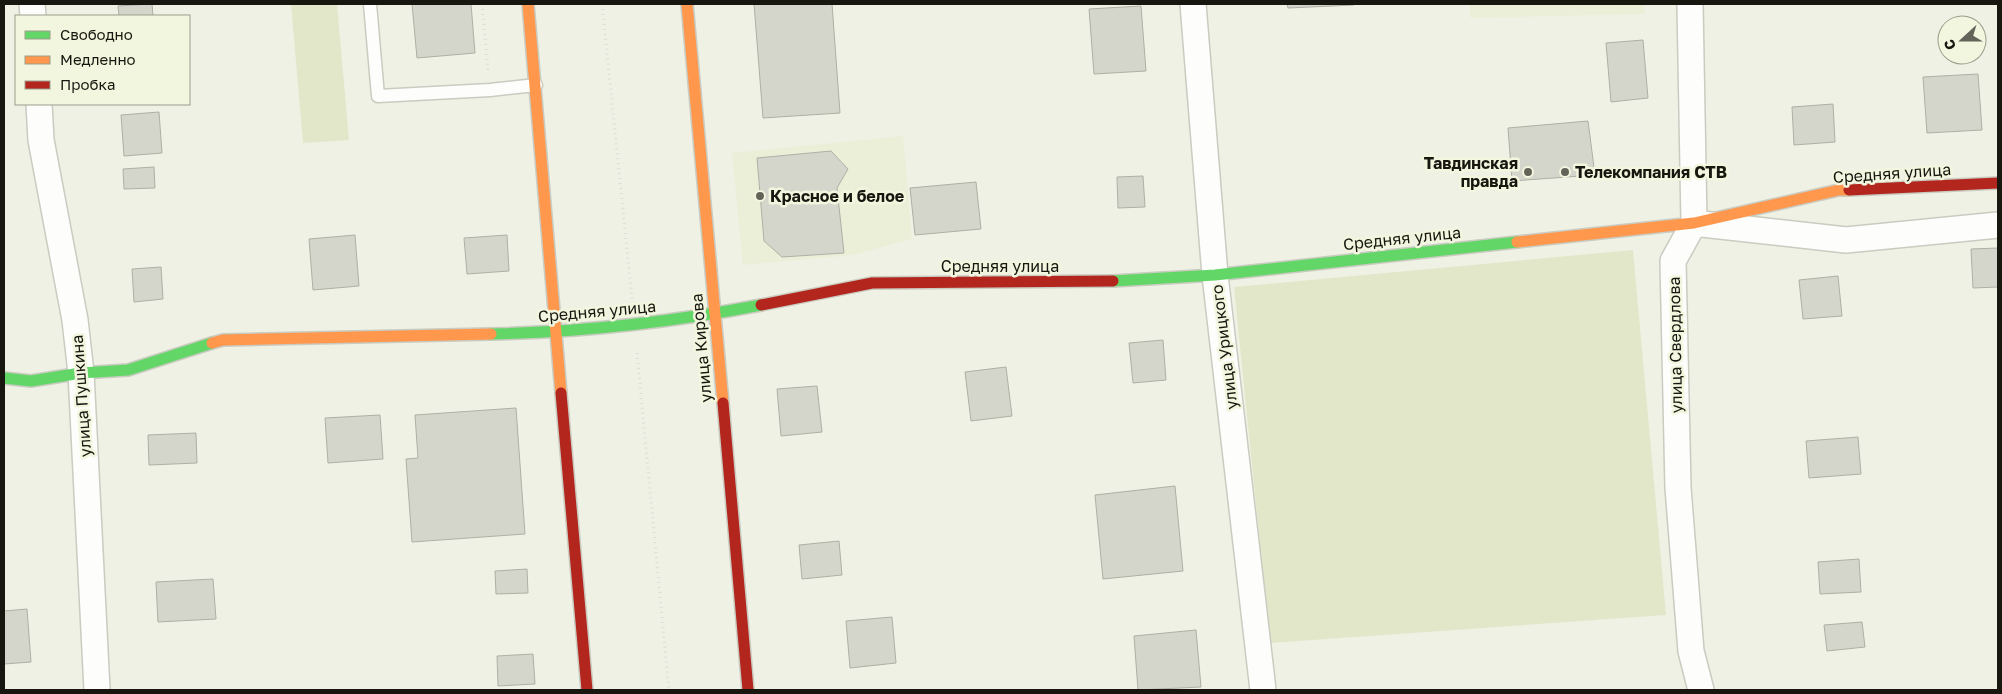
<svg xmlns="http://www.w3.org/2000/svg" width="2002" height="694" font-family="'Golos Text',sans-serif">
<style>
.built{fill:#ecefd8}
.green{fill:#e3e7c9}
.building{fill:#d4d5cb;stroke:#aeb0a6}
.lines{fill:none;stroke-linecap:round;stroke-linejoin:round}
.lane-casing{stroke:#cacbc1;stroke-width:15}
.street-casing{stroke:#cacbc1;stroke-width:28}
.fast-casing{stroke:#cacbc1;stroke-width:14}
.slow-casing{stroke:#cacbc1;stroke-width:14}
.jam-casing{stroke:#cacbc1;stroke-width:14}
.path{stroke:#dbddd8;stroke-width:3;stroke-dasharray:1 4;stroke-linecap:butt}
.lane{stroke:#fdfdfb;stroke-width:12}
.street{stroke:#fdfdfb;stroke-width:25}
.fast{stroke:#63d668;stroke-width:11}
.slow{stroke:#ff974d;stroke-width:11}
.jam{stroke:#b3261e;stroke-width:11}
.poi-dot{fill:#63635a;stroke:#f3f6df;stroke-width:2}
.labels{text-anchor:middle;stroke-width:5;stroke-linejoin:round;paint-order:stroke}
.poi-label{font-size:16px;font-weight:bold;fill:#17170f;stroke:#f3f6df;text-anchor:start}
.street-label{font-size:16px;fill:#17170f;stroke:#f3f6df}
</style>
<rect width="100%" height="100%" fill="#eff1e4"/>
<!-- built -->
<path class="built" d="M1470,4H1644L1645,14L1470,18Z
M903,136L912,239L853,255L743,265L732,153Z"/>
<!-- green -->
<path class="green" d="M291,4H337L349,140L303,143Z
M1633,250L1666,615L1270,643L1234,287Z"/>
<!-- building -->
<path class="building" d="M152,4L153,16H119L118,6Z
M412,4H471L475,53L417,58Z
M754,4H832L840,113L763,118Z
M1287,4H1354V5L1288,8Z
M1141,6L1146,71L1094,74L1089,9Z
M1643,40L1648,98L1611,102L1606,43Z
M1978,74L1982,130L1927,133L1923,77Z
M1833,104L1835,142L1794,145L1792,107Z
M159,112L162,153L124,156L121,115Z
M1588,121L1595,175L1512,181L1508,128Z
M831,151L848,169L837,188L844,253L782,257L764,241L757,158Z
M154,167L155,188L124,189L123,169Z
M1143,176L1145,207L1118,208L1117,177Z
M976,182L981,229L915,235L910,188Z
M355,235L359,286L313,290L309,239Z
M507,235L509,271L467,274L464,238Z
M1998,248V287L1973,288L1971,249Z
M161,267L163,299L134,302L132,269Z
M1838,276L1842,316L1803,319L1799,280Z
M1163,340L1166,380L1133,383L1129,343Z
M1006,367L1012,416L971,421L965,372Z
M817,386L822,432L781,436L777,389Z
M516,408L525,534L412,542L406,459L418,458L415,415Z
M380,415L383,459L328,463L325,418Z
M196,433L197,463L149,465L148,435Z
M1858,437L1861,474L1809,478L1806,441Z
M1175,486L1183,571L1103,579L1095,495Z
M839,541L842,575L802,579L799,545Z
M1859,559L1861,592L1820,594L1818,562Z
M527,569L528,593L496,594L495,571Z
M213,579L216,619L158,622L156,582Z
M27,609L31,662L4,664V611Z
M892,617L896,663L850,668L846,621Z
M1862,622L1865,647L1827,651L1824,625Z
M1196,630L1201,687L1138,690L1134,636Z
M533,654L535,684L498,686L497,656Z"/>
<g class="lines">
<!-- lane casing -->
<g class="lane-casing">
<path id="lane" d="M370,4L378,96L490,90L536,85"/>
</g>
<!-- street casing -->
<g class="street-casing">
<path id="street" d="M32,4L33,16
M1193,4L1215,275L1263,690
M1690,4L1694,223L1673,261L1678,488L1691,651L1701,690
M39,104L41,140L75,320L81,373L97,690
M1702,224L1846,240L1998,225"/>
</g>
<!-- fast casing -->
<g class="fast-casing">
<path id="fast" d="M1113,281L1215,275L1517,242
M491,334C583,332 672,322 761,305
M4,378L31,381L81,373L128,370L212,343"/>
</g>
<!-- slow casing -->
<g class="slow-casing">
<path id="slow" d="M528,4L561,393
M687,4L723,403
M1517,242L1694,223L1839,190H1849
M212,343L223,340L491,334"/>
</g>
<!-- jam casing -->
<g class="jam-casing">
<path id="jam" d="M1849,190L1998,183
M761,305L872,283L1113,281
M561,393L587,690
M723,403L748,690"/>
</g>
<!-- path -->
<path class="path" d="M482,4L488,70
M602,4L632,299
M637,353L669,690"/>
<!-- lane -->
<use href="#lane" class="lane"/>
<!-- street -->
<use href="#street" class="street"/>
<!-- fast -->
<use href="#fast" class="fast"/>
<!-- slow -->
<use href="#slow" class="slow"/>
<!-- jam -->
<use href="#jam" class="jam"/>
</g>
<!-- markers -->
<g class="poi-dot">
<circle cx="1528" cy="172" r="5"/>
<circle cx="1565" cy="172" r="5"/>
<circle cx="760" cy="196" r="5"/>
</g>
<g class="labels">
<!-- poi labels -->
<g class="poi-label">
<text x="1518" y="169" text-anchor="end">Тавдинская<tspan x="1518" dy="18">правда</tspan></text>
<text x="1575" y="178">Телекомпания СТВ</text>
<text x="770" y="202">Красное и белое</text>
</g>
<!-- street labels -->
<g class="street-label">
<text transform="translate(1892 173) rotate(-4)" y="6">Средняя улица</text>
<text transform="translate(1402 238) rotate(-6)" y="6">Средняя улица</text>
<text x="1000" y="272">Средняя улица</text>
<text transform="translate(597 311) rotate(-5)" y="6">Средняя улица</text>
<text transform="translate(1675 345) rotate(-91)" y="6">улица Свердлова</text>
<text transform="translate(1224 347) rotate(-97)" y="6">улица Урицкого</text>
<text transform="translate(701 348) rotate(-95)" y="6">улица Кирова</text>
<text transform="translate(81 396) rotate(-94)" y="6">улица Пушкина</text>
</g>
</g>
<!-- border -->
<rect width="2002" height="694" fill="none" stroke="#17170f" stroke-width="10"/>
<!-- legend -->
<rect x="15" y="15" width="175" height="90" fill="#f3f6df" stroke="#9b9d8c"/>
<rect x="25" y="31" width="25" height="8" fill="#63d668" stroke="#9b9d8c"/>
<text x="60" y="40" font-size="15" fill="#17170f">Свободно</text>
<rect x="25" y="56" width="25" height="8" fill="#ff974d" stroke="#9b9d8c"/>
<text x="60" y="65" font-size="15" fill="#17170f">Медленно</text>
<rect x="25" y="81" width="25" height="8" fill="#b3261e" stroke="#9b9d8c"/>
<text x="60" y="90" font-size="15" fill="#17170f">Пробка</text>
<!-- north arrow -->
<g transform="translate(1962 40) rotate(249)"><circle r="24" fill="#f3f6df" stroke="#9b9d8c"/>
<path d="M0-4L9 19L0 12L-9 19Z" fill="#63635a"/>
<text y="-8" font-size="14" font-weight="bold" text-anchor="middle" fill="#17170f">С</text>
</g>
</svg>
